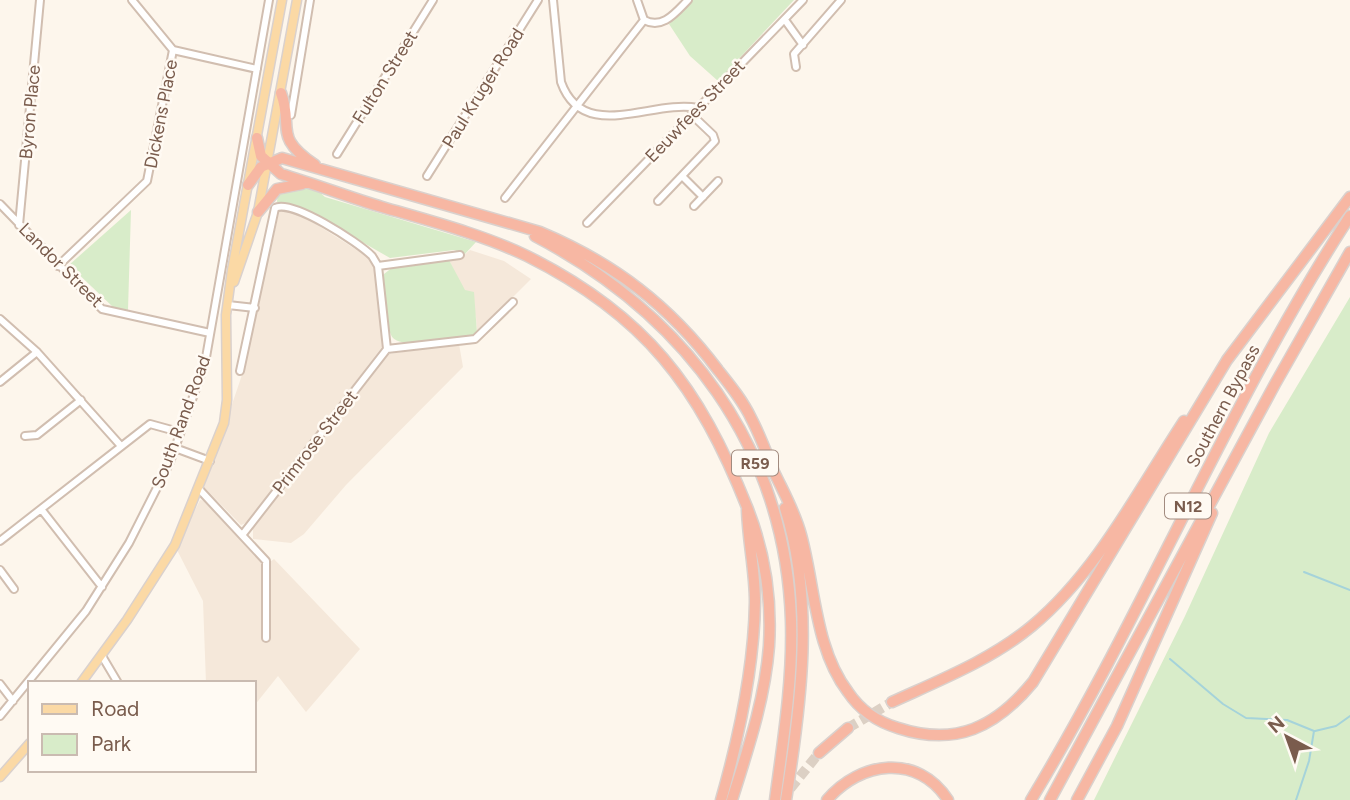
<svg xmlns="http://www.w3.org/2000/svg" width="1350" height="800" font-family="Figtree,sans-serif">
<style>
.residential{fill:#f5e8da}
.green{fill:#d8ecc9}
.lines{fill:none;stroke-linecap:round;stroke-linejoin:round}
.stream{stroke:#a5d3da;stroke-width:2}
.highway-tunnel{stroke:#dcd0c4;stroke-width:10;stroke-dasharray:10 5;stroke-linecap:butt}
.minor-casing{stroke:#d1beb0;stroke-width:10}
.major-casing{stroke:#dad1cd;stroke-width:11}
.highway-casing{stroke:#dad1cd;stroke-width:13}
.minor{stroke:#fff;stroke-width:6}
.major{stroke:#fbd9a5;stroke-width:8}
.highway{stroke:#f7b7a3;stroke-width:10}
.labels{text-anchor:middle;stroke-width:5;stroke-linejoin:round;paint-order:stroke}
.shield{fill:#fffaf3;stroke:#a28b7f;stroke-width:2}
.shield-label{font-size:16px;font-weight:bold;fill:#7a5c4d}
.street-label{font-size:18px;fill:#7a5c4d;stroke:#fffaf3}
</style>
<rect width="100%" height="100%" fill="#fdf6ec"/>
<!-- residential -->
<path class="residential" d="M280,208L297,212L371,259L375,269L382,347L248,522L241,525L204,487L244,369Z
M470,250L504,261L531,279L477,333L476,317L449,260L462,257Z
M459,344L463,367L346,485L304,534L291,543L253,539V527L389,354Z
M200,500L206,501L265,563L264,641L269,640L270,562L274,559L360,649L306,712L278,676L254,706V683H206L203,601L176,548Z"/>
<!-- green -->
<path class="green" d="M692,0H794L718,81L690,56L669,24Z
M303,186L317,190L325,197L476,242L465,254L454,250L390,258L301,207L277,202L278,191Z
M131,210L128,310L113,307L69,265Z
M449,260L465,290L474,292L477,333C465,341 403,349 393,338C386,331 382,283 384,274L393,267Z
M1350,297V800H1094L1185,616L1269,433Z"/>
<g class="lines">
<!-- stream -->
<path class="stream" d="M1304,572L1350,590
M1170,659L1223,704L1246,718L1287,720L1314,731L1309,761L1296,800
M1315,731L1336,726L1350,716"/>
<!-- highway-tunnel -->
<path class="highway-tunnel" d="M848,728L892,702
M781,800L819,753"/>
<!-- minor casing -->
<g class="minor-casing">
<path id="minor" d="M132,0L173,50L257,69
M553,0L561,82C583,144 652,99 698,108
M637,0L644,20
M644,20C663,30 676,12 688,0
M785,20L803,45
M796,67L794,54L841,0
M291,115L310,0
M337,154L433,0
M427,176L538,0
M682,176L703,197
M505,198L644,20
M658,201L715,141L713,135L692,115
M0,204L102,309L210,333
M694,206L718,181
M587,223L803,0
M19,225L40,0
M58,266L147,181L173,50
M378,266L460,255
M228,305L255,308
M0,319L37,352L121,446
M387,349L475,339L513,302
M240,371L275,208C292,199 358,242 372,256L378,266L387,349L243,534
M0,382L37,352
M25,436L37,435L81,400
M175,448L210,461
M199,489L266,561V638
M41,509L102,587
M0,541L150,424L179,432
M0,570L14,589
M102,656L118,683
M0,684L13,701
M0,716L86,611L129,543L170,462L205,363L269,0"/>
</g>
<!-- major casing -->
<g class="major-casing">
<path id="major" d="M234,282L258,212L297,0
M81,683L127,620L175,545L224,423L227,400L226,315L232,270L282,0
M0,777L30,743"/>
</g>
<!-- highway casing -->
<g class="highway-casing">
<path id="highway" d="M281,93C294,128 272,136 315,165
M257,138L261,156L281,174C315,184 348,197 382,207C430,221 481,234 527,256C645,315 699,386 747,507C765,552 772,597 769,646C765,699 748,749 732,800
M248,185L261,167L282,158L540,232C614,263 670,306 718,370C730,385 743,401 751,418C760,435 767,454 774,472C784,493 795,512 801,535C815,586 815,649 848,692C860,710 878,722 898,728C956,747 996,727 1033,682L1227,360L1350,197
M258,212L277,189L302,184
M535,236C685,315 785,446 791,620C793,679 783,741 775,800
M785,508C815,602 801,705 786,800
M892,702C940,680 991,660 1032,626C1097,572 1138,491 1184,421
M819,753L848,728
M721,800C739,737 754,668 755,602C755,571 748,541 747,510
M827,800C860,761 918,753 948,800
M1031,800C1146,610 1229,402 1350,216
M1050,800L1275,384L1350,252
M1077,800L1117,726L1212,513"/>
</g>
<!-- minor -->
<use href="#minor" class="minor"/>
<!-- major -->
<use href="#major" class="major"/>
<!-- highway -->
<use href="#highway" class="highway"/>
</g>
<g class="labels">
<!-- shield labels -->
<g class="shield">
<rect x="732" y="450.5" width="46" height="25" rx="5"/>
<rect x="1165" y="493.5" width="46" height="25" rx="5"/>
</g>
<g class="shield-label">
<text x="755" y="469">R59</text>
<text x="1188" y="512">N12</text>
</g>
<!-- street labels -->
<g class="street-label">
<text transform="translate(385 77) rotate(-58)" y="6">Fulton Street</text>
<text transform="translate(483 88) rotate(-58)" y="6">Paul Kruger Road</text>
<text transform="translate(695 111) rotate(-46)" y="6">Eeuwfees Street</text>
<text transform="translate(30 112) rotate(-85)" y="6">Byron Place</text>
<text transform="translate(161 114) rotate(-79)" y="6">Dickens Place</text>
<text transform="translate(61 265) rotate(45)" y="6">Landor Street</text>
<text transform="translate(1223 406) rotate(-62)" y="6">Southern Bypass</text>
<text transform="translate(181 422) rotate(-70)" y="6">South Rand Road</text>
<text transform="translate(315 442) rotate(-52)" y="6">Primrose Street</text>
</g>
</g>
<!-- legend -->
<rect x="28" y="681" width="228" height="91" fill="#fffaf3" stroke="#cabbb1" stroke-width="2"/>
<rect x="42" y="704" width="35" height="10" fill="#fbd9a5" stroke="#cabbb1" stroke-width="2"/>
<text x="91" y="716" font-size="21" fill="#7a5c4d">Road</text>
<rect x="42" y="734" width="35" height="21" fill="#d8ecc9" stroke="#cabbb1" stroke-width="2"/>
<text x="91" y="751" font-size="21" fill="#7a5c4d">Park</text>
<!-- north arrow -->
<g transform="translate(1287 737) rotate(319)" stroke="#fffaf3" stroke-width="5" paint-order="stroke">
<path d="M0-5L12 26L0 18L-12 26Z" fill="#7a5c4d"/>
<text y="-10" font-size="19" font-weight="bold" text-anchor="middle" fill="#7a5c4d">N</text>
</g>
</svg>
